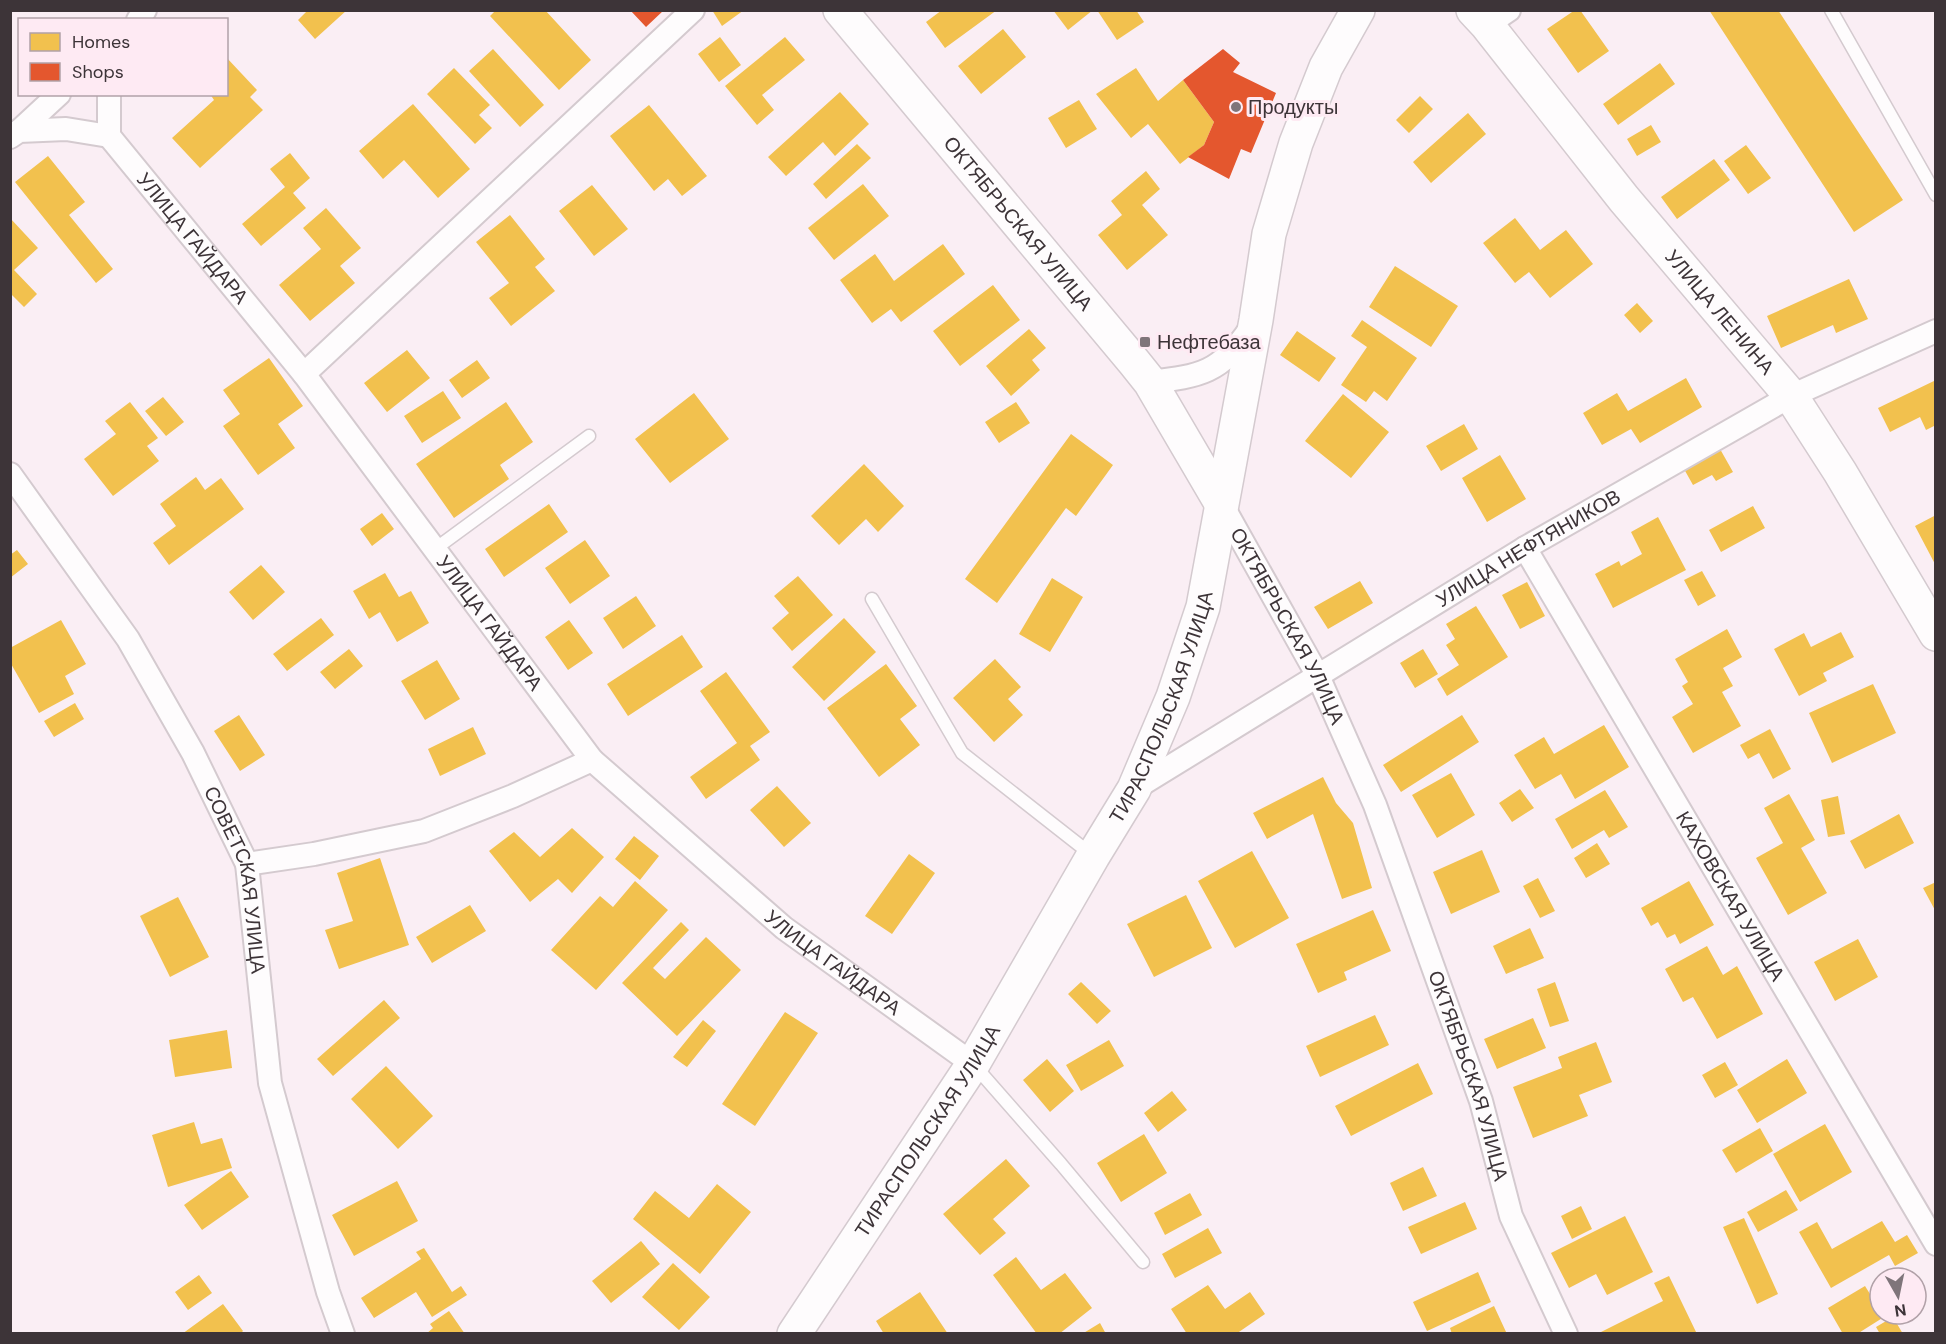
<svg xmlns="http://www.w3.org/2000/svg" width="1946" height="1344" font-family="'DM Sans',sans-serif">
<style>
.homes{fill:#f2c14e}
.shops{fill:#e4572e}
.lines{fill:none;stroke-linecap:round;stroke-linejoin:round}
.lane-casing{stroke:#d4cacf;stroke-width:15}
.street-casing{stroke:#d4cacf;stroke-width:26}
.secondary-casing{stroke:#d4cacf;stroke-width:36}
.lane{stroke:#fefcfd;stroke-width:12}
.street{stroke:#fefcfd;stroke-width:22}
.secondary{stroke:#fefcfd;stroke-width:33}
.poi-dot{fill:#7f757a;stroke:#feeaf3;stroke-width:2}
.labels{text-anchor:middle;stroke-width:6;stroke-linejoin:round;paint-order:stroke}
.poi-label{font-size:20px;fill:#3d3438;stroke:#feeaf3;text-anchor:start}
.street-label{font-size:20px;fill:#3d3438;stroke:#feeaf3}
</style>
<rect width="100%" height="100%" fill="#faeef4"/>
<!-- homes -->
<path class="homes" d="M308,10H347L315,39L298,20Z
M496,10H545L591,60L559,90L490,16Z
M712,10H744L722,26Z
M942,10H997L945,48L926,22Z
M1053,10H1093L1068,30Z
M1097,10H1136L1144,22L1117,40Z
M1575,10H1580L1609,51L1578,73L1547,29Z
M1709,10H1778L1903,200L1854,232Z
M1003,29L1026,57L981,94L958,66Z
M720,37L741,65L719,82L698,54Z
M785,37L805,60L762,95L774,110L757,125L725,86Z
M493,49L544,105L520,127L469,71Z
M226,57L257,90L250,97L263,110L200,168L172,138L214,100L210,94H226Z
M1660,63L1675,84L1618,125L1603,104Z
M454,68L490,105L479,115L492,128L475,144L427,94Z
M1136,68L1158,101L1183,80L1214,122L1204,145L1180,164L1148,124L1131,138L1096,94Z
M840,92L869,124L835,156L823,142L786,176L768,157Z
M1420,96L1433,109L1409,133L1396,120Z
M1079,100L1097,129L1066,148L1048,118Z
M413,104L470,169L438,198L404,160L383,179L359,151Z
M649,105L707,176L682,196L668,179L654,191L610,136Z
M1468,113L1486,134L1431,183L1413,162Z
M1651,125L1661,142L1637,156L1627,139Z
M857,144L871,158L826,199L813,184Z
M1746,145L1771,178L1748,194L1724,161Z
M290,153L310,178L293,193L306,208L261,246L242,224L285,187L270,169Z
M48,156L85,202L69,215L113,269L96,283L15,182Z
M1714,159L1730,180L1677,219L1661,197Z
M1146,171L1160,189L1142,205L1168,235L1127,270L1098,235L1122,215L1111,201Z
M863,184L889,216L834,260L808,228Z
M592,185L628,229L594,256L559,211Z
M326,208L361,248L340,266L355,283L310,321L279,285L321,249L303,228Z
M510,215L545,259L535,267L555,291L511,326L489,298L509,283L476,242Z
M10,218L38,248L14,270L37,294L24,307L10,293Z
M1515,218L1540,250L1566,230L1593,264L1550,298L1529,272L1515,283L1483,243Z
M943,244L965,274L901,322L891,309L872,323L840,280L875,254L894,281Z
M1395,266L1458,306L1431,347L1369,307Z
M1849,279L1868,319L1836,333L1833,325L1781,348L1767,316Z
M993,285L1020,320L960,366L933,331Z
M1637,303L1653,321L1640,333L1624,315Z
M1362,320L1417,358L1387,401L1374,391L1366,402L1341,385L1367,347L1351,336Z
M1029,329L1046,348L1032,360L1040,370L1011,396L986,366Z
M1297,331L1336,358L1319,382L1280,355Z
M407,350L430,378L387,412L364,383Z
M269,358L303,406L278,424L295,448L258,475L223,426L240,414L223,390Z
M477,360L490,378L462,398L449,380Z
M1686,378L1702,407L1640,443L1631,429L1602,445L1583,413L1617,393L1628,411Z
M1936,380V425L1926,430L1920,417L1890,432L1878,408Z
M443,391L461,418L422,443L404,416Z
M694,393L729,439L670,483L635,439Z
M1343,394L1389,432L1351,478L1305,441Z
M163,397L184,422L166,436L145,411Z
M130,402L158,438L147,446L159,461L113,496L84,459L116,434L105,421Z
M506,402L533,442L500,465L509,479L454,518L416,464Z
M1016,402L1030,423L999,443L985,422Z
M1464,424L1478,449L1441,471L1426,446Z
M1071,434L1113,465L1076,516L1066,508L997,603L965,579Z
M1720,449L1733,472L1716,481L1712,475L1693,485L1684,469Z
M1500,455L1526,499L1487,522L1462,478Z
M864,464L904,506L878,532L866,519L839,545L811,516Z
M196,477L205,490L221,478L244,509L169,565L153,543L176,526L160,504Z
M549,504L568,532L504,577L485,549Z
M1753,506L1765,528L1721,552L1709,530Z
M382,513L394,529L372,546L360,529Z
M1936,515V566L1915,526Z
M1658,517L1686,570L1613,608L1595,574L1619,561L1621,566L1642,554L1631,532Z
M585,540L610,576L570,604L545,568Z
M17,550L28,564L10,578V555Z
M261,565L285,592L253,620L229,592Z
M1702,571L1716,596L1698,606L1684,580Z
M385,573L399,597L411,591L429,623L397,642L380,612L369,619L353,591Z
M798,576L833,615L792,651L772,628L789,613L774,596Z
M1052,578L1083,597L1050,652L1019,634Z
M1360,581L1373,603L1328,629L1314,607Z
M1527,582L1545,616L1520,629L1502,595Z
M636,596L656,626L623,649L603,618Z
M1476,606L1508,657L1447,696L1437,679L1459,665L1446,645L1455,639L1446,624Z
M321,618L334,635L287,671L273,654Z
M844,618L876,652L824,701L792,667Z
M61,620L86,664L65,676L74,694L39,713L10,662V648Z
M569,620L593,653L568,670L545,637Z
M1727,629L1742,657L1723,668L1733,686L1722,692L1741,726L1693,753L1672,717L1693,704L1682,686L1688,682L1675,659Z
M1841,632L1854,657L1823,673L1827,681L1799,696L1774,649L1804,633L1811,647Z
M682,635L703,667L628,716L607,684Z
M349,649L363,666L335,689L320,672Z
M1423,649L1438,674L1415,688L1400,663Z
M995,659L1021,687L1008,699L1023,715L994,742L953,698Z
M437,660L460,699L425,720L401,681Z
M886,664L917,706L900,719L920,745L879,777L827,708Z
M726,672L770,732L750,746L760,760L706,799L690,777L737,743L700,691Z
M1873,684L1896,733L1832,763L1809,713Z
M75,703L84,719L54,737L44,721Z
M239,715L265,755L240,771L214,731Z
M1462,715L1479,742L1401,792L1383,765Z
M1604,725L1629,767L1575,799L1561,774L1535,789L1514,755L1544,737L1554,754Z
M473,727L486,754L440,776L428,749Z
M1770,729L1791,769L1773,779L1759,753L1748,759L1740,745Z
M1451,773L1475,815L1437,838L1412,795Z
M1323,777L1336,803L1353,823L1372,888L1342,899L1313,814L1267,839L1253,813Z
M777,786L811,823L784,847L750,810Z
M1520,789L1534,808L1512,822L1499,803Z
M1605,790L1628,827L1609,838L1604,830L1572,849L1555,819Z
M1789,794L1815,840L1801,848L1827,893L1788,915L1756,858L1783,843L1764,808Z
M1838,796L1845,834L1828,837L1821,800Z
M1899,814L1914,843L1865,869L1850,841Z
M572,828L604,857L572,893L558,879L530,902L489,851L514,832L540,857Z
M634,836L659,856L640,880L615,859Z
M1597,843L1610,864L1586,878L1574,858Z
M1482,850L1500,892L1451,914L1433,872Z
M1252,851L1289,918L1235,948L1198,881Z
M909,854L935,873L892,934L865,916Z
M380,858L409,945L339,969L325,930L353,921L337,873Z
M1538,878L1555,911L1540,918L1523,886Z
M635,881L668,910L596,990L551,950L600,896L613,907Z
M1689,881L1714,925L1680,944L1675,934L1667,938L1658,922L1651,926L1641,908Z
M1936,882V912L1923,888Z
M1186,895L1212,948L1154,977L1127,924Z
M178,897L209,957L170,977L140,916Z
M470,905L486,931L432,963L416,937Z
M1373,910L1391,951L1344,972L1347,980L1318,993L1296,944Z
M681,922L689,930L653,968L665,979L706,937L741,970L677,1036L622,983Z
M1530,928L1544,958L1506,974L1493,946Z
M1858,939L1878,977L1835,1001L1814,962Z
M1707,946L1723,975L1737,966L1763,1014L1717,1039L1693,997L1683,1002L1665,969Z
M1081,982L1111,1011L1097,1024L1068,994Z
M1555,982L1569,1021L1550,1027L1537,989Z
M384,1000L400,1018L333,1076L317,1059Z
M785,1012L818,1033L755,1126L722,1104Z
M1375,1015L1389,1045L1320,1077L1306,1046Z
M1533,1018L1546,1048L1497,1069L1484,1039Z
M703,1020L716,1031L687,1067L673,1057Z
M227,1030L232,1068L175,1077L169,1040Z
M1109,1040L1124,1066L1081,1091L1066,1065Z
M1596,1042L1612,1082L1579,1095L1588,1116L1533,1138L1513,1087L1562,1068L1558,1057Z
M1047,1059L1074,1091L1050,1112L1023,1080Z
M1787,1059L1807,1093L1757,1123L1737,1090Z
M1725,1062L1738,1085L1715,1098L1702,1075Z
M1418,1063L1433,1094L1351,1136L1335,1106Z
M386,1066L433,1116L398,1149L351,1099Z
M1172,1091L1187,1110L1158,1132L1144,1113Z
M194,1122L201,1144L222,1138L232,1168L168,1187L152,1135Z
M1825,1124L1852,1172L1800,1202L1773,1154Z
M1760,1128L1773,1151L1736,1173L1722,1150Z
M1144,1134L1167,1173L1121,1202L1097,1163Z
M1006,1159L1030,1186L993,1219L1006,1233L980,1255L943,1214Z
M1423,1167L1437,1196L1403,1211L1390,1183Z
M231,1171L249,1197L202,1230L184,1205Z
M397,1181L418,1221L354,1256L332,1215Z
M717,1184L751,1212L700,1274L633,1219L655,1191L689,1218Z
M1786,1190L1798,1210L1758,1232L1747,1212Z
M1190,1193L1202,1215L1165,1235L1154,1213Z
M1465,1202L1477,1229L1421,1254L1408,1227Z
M1581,1206L1592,1229L1572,1239L1561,1216Z
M1625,1216L1653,1272L1607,1295L1596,1274L1569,1288L1551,1253Z
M1744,1218L1778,1294L1757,1304L1723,1227Z
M1882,1221L1895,1242L1907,1235L1918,1253L1895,1266L1889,1255L1831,1288L1799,1232L1817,1222L1832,1249Z
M1208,1228L1222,1253L1175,1278L1162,1254Z
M641,1241L660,1264L611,1303L592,1281Z
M424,1248L452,1292L461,1286L467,1295L432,1317L416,1292L374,1318L361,1298L421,1259L416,1252Z
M1016,1257L1041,1290L1065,1273L1092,1308L1059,1334H1037L993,1275Z
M673,1263L710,1297L679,1330L642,1297Z
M1478,1272L1491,1302L1427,1331L1413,1302Z
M199,1275L212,1293L188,1310L175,1292Z
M1669,1276L1697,1334H1597L1663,1301L1654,1283Z
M1208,1285L1225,1309L1250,1292L1265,1314L1236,1334H1187L1171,1309Z
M1865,1286L1880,1310V1314L1884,1317L1857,1334H1843L1828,1308Z
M920,1292L948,1334H884L876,1321Z
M223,1304L243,1331L240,1334H182Z
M1494,1306L1507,1334H1452L1450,1328Z
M449,1311L465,1334H426L433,1328L430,1324Z
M1893,1317L1903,1334H1880L1876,1327Z
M1100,1323L1106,1334H1082Z"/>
<!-- shops -->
<path class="shops" d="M630,10H664L646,27Z
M1223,49L1240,63L1233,72L1276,93L1251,153L1241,149L1229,179L1188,157L1204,145L1214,122L1183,80Z"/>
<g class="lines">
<!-- lane casing -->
<g class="lane-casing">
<path id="lane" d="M1831,10L1936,195
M435,549L589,436
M872,599L962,753L1092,855
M974,1065L1061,1164L1143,1262"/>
</g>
<!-- street casing -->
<g class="street-casing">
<g id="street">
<path d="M138,20L145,10"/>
<path d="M1487,25L1509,10"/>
<path id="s1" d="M109,94V136L304,374L592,760L784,928L973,1064"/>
<path d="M19,131L59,94"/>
<path d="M10,137L19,131L66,129L109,136"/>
<path d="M304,374L693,10"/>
<path d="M1150,382C1201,376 1220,373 1250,329"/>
<path id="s2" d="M10,474L128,639L193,753L247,864L270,1083L328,1292L343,1334"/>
<path id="s3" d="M1221,503L1318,676L1375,805L1481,1101L1511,1216L1566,1334"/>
<path id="s4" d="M1525,548L1936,1244"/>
<path id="s5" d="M1134,789L1525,548L1791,396L1936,331"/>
<path d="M247,864L314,854L424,831L513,796L592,760"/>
</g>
</g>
<!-- secondary casing -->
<g class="secondary-casing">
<g id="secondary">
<path id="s6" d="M840,10L1134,362L1150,382L1221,503"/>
<path id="s7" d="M1473,10L1487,25L1624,199L1791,396L1840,472L1936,634"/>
<path id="s8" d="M794,1334L973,1064L1093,856L1134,789L1173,697L1203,607L1256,320L1269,234L1296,143L1326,67L1358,10"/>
</g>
</g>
<!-- lane -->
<use href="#lane" class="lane"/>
<!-- street -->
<use href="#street" class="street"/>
<!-- secondary -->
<use href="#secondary" class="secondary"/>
</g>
<!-- markers -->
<g class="poi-dot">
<circle cx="1236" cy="107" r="6"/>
<rect x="1139" y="336" width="12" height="12" rx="3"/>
</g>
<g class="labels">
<!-- poi labels -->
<g class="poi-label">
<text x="1248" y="114">Продукты</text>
<text x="1157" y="349">Нефтебаза</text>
</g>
<!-- street labels -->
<g class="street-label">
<text dy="7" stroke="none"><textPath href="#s6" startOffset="278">ОКТЯБРЬСКАЯ УЛИЦА</textPath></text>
<text dy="7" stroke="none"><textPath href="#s1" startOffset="174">УЛИЦА ГАЙДАРА</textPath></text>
<text dy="7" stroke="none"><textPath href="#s7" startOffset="390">УЛИЦА ЛЕНИНА</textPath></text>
<text dy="7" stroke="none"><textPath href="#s5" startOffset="462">УЛИЦА НЕФТЯНИКОВ</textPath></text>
<text dy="7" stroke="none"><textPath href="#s1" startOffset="660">УЛИЦА ГАЙДАРА</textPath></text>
<text dy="7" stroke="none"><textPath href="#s3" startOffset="140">ОКТЯБРЬСКАЯ УЛИЦА</textPath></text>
<text dy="7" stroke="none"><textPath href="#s8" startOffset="729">ТИРАСПОЛЬСКАЯ УЛИЦА</textPath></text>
<text dy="7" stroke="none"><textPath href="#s2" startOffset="470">СОВЕТСКАЯ УЛИЦА</textPath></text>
<text dy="7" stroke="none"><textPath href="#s4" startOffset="404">КАХОВСКАЯ УЛИЦА</textPath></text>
<text dy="7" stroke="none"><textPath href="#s1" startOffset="1146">УЛИЦА ГАЙДАРА</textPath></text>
<text dy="7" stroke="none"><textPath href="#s3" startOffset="626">ОКТЯБРЬСКАЯ УЛИЦА</textPath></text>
<text dy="7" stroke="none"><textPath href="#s8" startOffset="243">ТИРАСПОЛЬСКАЯ УЛИЦА</textPath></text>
</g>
</g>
<!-- border -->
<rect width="1946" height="1344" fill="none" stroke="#3d3438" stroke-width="24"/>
<!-- legend -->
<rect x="18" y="18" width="210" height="78" fill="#feeaf3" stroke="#b1a1a8" stroke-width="1.5"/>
<rect x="30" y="33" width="30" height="18" fill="#f2c14e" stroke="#b1a1a8" stroke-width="1.5"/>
<text x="72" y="48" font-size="18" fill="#3d3438">Homes</text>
<rect x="30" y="63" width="30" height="18" fill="#e4572e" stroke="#b1a1a8" stroke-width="1.5"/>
<text x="72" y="78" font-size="18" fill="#3d3438">Shops</text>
<!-- north arrow -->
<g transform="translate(1898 1296) rotate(171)"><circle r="28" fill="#feeaf3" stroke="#b1a1a8" stroke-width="1.5"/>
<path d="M0-4.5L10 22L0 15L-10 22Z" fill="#7f757a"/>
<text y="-9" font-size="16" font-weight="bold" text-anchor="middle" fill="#3d3438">N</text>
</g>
</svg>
